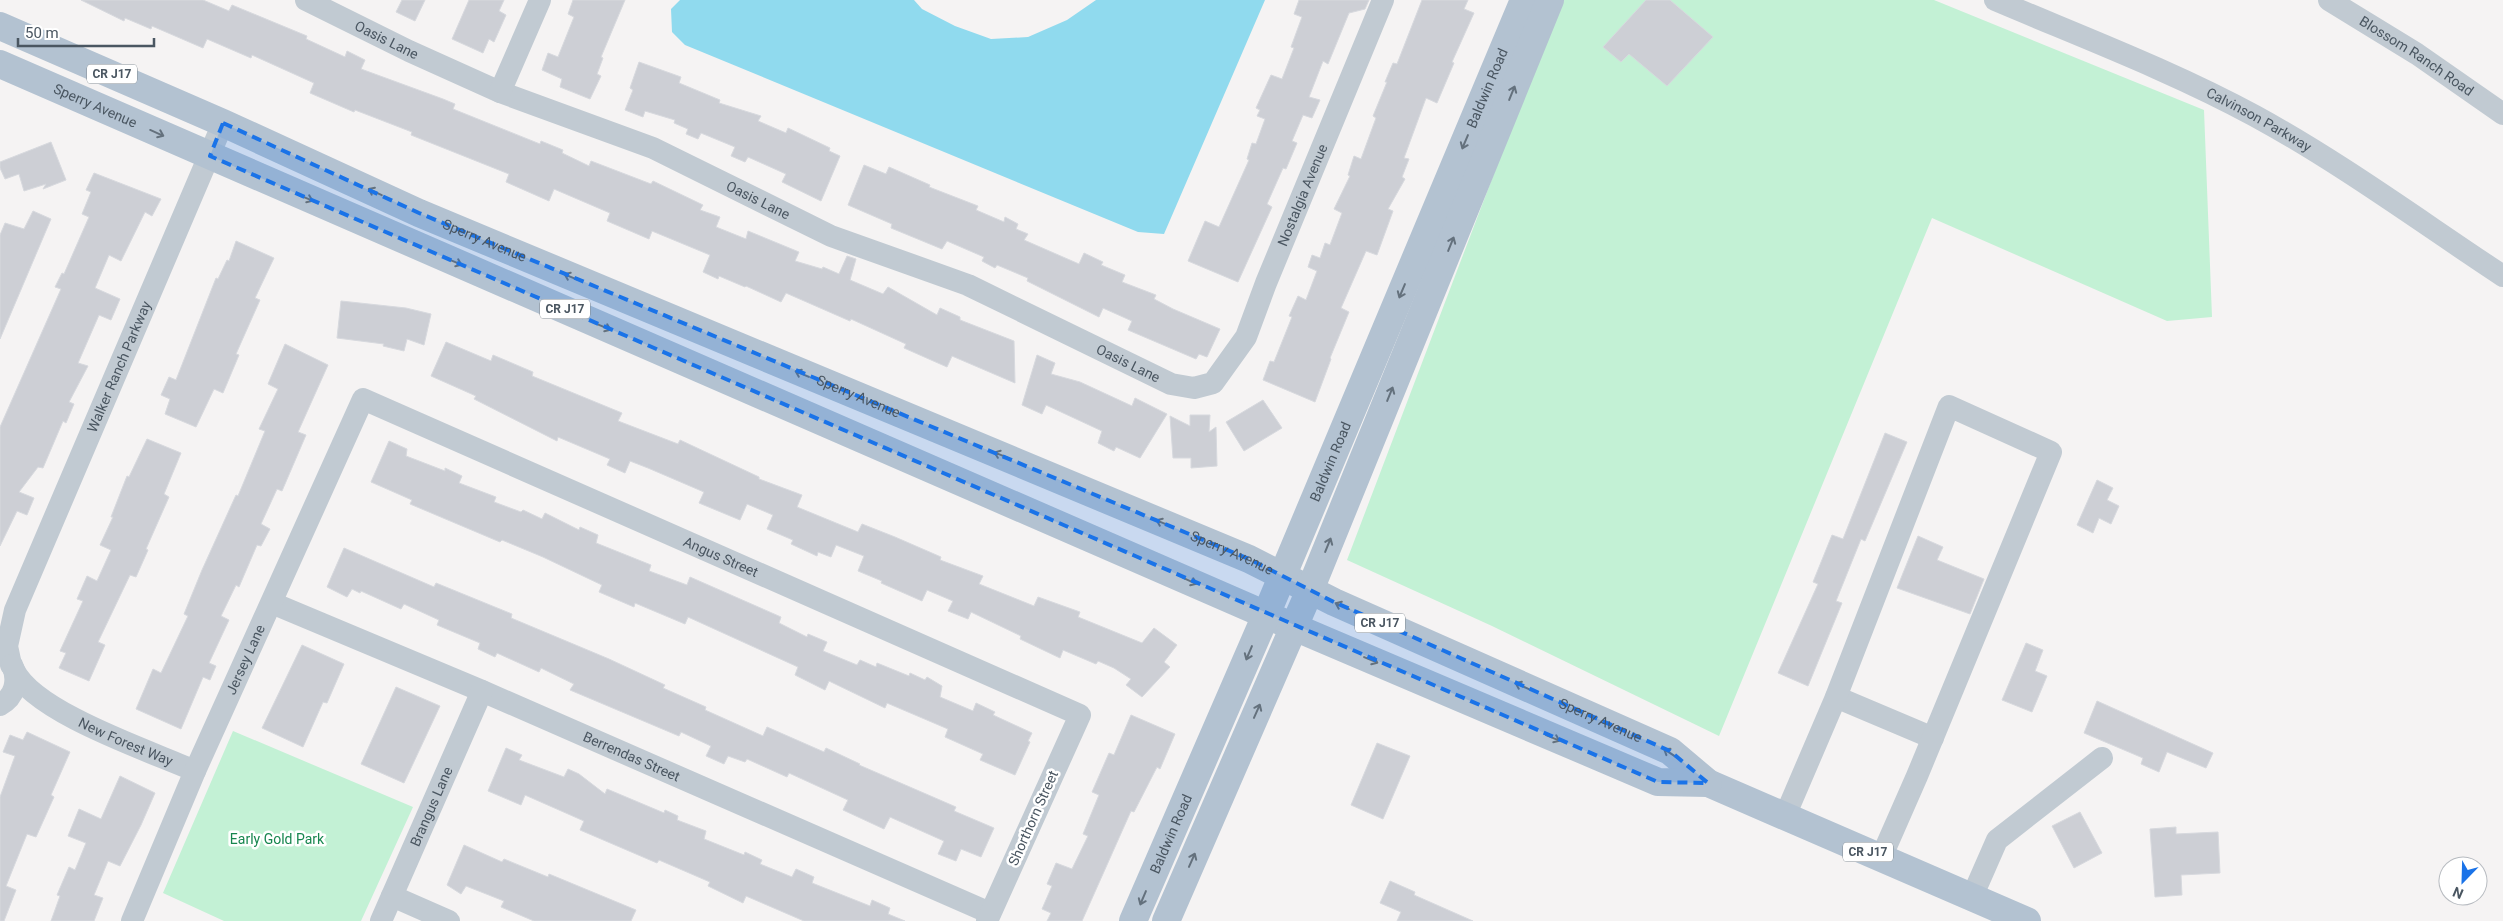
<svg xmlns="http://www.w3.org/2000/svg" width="2503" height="921" font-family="Roboto,sans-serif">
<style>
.green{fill:#c3f1d5}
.water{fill:#90daee}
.building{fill:#cdcfd5;stroke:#d7d9de}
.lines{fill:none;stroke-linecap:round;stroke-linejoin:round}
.minor{stroke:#c1cad2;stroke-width:22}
.major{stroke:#b3c2d1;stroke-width:28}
.oneway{stroke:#64717d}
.marked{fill:#1a73e8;fill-opacity:0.2;stroke:#1a73e8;stroke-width:4;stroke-dasharray:10 6;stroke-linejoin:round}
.labels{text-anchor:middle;stroke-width:5;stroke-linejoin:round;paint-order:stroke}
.shield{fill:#fff;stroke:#808990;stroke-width:1}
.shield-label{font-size:12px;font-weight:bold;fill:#4a5661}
.street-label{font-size:14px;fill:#4a5661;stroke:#fff}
.park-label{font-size:14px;fill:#17864f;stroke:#fff}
</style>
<rect width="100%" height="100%" fill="#f5f3f3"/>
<!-- green -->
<path class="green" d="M1560,0H1934L2204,110L2212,317L2167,321L1932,218L1719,736L1492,626L1347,560Z
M233,731L413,807L361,921H224L163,893Z"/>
<!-- water -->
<path class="water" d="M680,0H914L922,9L955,26L991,39L1028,37L1067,20L1096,0H1265L1164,234L1138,232L685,45L672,32L671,9Z"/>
<!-- building -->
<path class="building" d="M81,0H203L229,11L232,5L307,36L306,39L345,57L347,51L365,60L361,69L443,99L455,104L453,109L540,144L541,141L563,150L562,153L589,166L591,161L651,184L653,181L703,205L700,210L720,217L716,227L746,239L748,231L799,252L795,261L822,269L823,267L839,274L847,256L856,259L850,280L883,294L888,287L937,315L940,308L960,317V320L1014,341L1015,383L952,356L947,367L904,348L906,344L851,319L850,321L786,293L781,302L746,286L745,287L719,276L718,279L703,272L710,255L652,231L649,239L607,221L610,213L554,189L549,201L506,182L509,174L411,135L412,132L355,110L354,112L310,93L314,83L252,55L251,58L207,39L203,48L152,26L151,29L125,18L124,21Z
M402,0H425L415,21L396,12Z
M469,0H504L499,11L506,15L494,42L489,39L483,53L452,39Z
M573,0H625L601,57L603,58L597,74L601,76L590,99L560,87L562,79L542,70L548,53L558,57L574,17L568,14Z
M1299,0H1369L1365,9L1349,13L1328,64L1323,61L1309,97L1320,100L1312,118L1303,115L1292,141L1297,143L1286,169L1283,168L1267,204L1272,207L1238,282L1188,261L1205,221L1219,227L1249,160L1247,159L1252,143L1256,144L1265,119L1257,116L1260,110L1256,108L1271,75L1282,79L1294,48L1291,47L1302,17L1294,14Z
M1422,0H1468L1464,9L1474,13L1452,62L1454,63L1437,103L1426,98L1404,158L1409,159L1402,177L1405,179L1388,209L1393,211L1377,255L1366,251L1341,308L1349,312L1330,358L1331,359L1315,402L1263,380L1270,361L1274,362L1292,317L1289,316L1298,296L1306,300L1317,271L1308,267L1312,255L1320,258L1325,243L1330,245L1342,213L1334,209L1350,176L1348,175L1354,156L1361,159L1376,118L1373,116L1387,82H1385L1393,63L1397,64Z
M1646,0H1670L1713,37L1667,86L1629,54L1621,62L1603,47Z
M639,62L681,77L679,83L720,100L719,103L761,116L758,121L786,133L788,128L830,148L829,151L840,156L821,201L782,182L786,174L748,157L745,162L731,156L735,147L701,133L698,139L686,134L688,129L674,123L675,120L645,111L643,117L625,110L633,90L630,88Z
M51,142L66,180L43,189L46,184L24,191L19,174L5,179L0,168V162Z
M864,165L886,174L889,167L930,185L929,187L978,206L976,210L1004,222L1005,217L1018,224L1016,229L1028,234L1024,240L1079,264L1084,253L1103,262L1101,265L1125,275L1122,282L1156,295L1154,299L1173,309L1220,329L1207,357L1199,354L1196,359L1128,330L1132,321L1103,308L1099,317L1027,281L1028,278L997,265L995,268L982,261L984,257L947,241L942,249L891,228L892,224L848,205Z
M94,173L161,199L152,216L145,212L121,261L109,255L95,288L120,299L111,320L99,315L78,363L88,366L69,402L74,404L66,423L63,421L43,468L38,467L19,492L34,498L27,515L17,511L0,546V427L61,289L55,287L62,273L64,274L89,217L82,214L91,192L86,190Z
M33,211L51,219L0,339V235L5,223L24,229Z
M236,241L274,258L255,298L260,300L236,354L239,355L223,393L214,389L196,427L165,414L170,399L161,395L169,377L176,380L216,278L218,279L227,260L229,261Z
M341,301L406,308L431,314L424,345L407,339L404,351L383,346L384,344L337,338Z
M446,342L491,361L493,355L533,372L532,376L622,413L618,421L678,444L680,440L759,477V479L802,495L797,507L858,532L862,524L895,537L941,557L940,560L983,576L979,584L1034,606L1038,597L1080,612L1078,617L1142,643L1154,628L1177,645L1164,662L1170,667L1142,697L1126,685L1131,679L1114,668L1098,661L1096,664L1063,650L1060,658L1020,639L1021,636L971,612L968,619L948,611L953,601L927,590L922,601L881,583L882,581L858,571L864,556L836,545L831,557L818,552L817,556L791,544L793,540L767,529L773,515L747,504L740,520L699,503L704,492L648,468L630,461L625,473L607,465L610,459L558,437L557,441L474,399L476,396L431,376Z
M285,344L328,365L298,432L306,435L282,491L277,489L261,524L270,529L261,546L257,545L239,587L236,585L221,616L229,620L209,663L216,666L210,680L203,677L181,729L136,709L153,669L161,673L188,616L184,614L202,570L236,495L238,496L265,431L259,429L278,389L268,384Z
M1037,355L1055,363L1051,374L1080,382L1132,406L1135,398L1167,414L1140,458L1116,447L1114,451L1098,443L1102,431L1046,405L1042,414L1022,405Z
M1263,400L1282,428L1244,451L1226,422Z
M1190,415H1210L1209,432L1216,427L1217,466L1191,468V458H1173L1170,416L1190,426Z
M1885,433L1907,442L1865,541L1861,539L1836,601L1842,603L1808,686L1778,673L1818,584L1813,582L1832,535L1843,539Z
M147,439L181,453L164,494L169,497L146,549L148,550L136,577L130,575L98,642L105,645L89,681L59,668L66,653L60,651L83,601L77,599L87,576L97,581L111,550L100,545L113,517H111L127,476L129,477Z
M389,441L407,449L406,456L445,471V468L462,476L459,483L496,497L494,502L521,512L523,510L542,519L545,513L579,530L580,527L598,535L596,543L651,565L649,571L687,585L690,577L781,617L779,623L807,637L808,634L827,642L823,651L857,665L860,660L876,667L877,663L909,676L910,673L925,680L927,677L942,686L940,697L973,711L976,703L995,712L993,715L1032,733L1028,741L1030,742L1015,775L980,760L983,754L945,737L948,729L887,703L885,708L829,681L825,690L795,675L798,667L688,617L685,624L635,603L634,607L599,592L602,585L543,557L502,540L500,542L410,504L412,500L371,482Z
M2097,480L2113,488L2107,500L2119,506L2111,524L2099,518L2093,533L2077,525Z
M1918,536L1943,547L1937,560L1984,579L1970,614L1897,588Z
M344,548L434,587L436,583L512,614L511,618L609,659L665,685L663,688L706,707L705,710L763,736L767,727L824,752L826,748L860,764L859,765L956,807L954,811L994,828L981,857L961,849L956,861L938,854L944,841L890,817L884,829L843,810L848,800L789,773L787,777L747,759L745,762L728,756L724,764L706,756L711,746L681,732L679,736L570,690L574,684L541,668L539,672L497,653L495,657L478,649L480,643L437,625L439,620L404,604L401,609L361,591L360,593L352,589L347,597L327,587Z
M2026,643L2043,650L2035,671L2047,676L2032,712L2002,700Z
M302,645L344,664L327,703L323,702L303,747L262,728Z
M396,687L440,706L404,783L361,764Z
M2097,701L2213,753L2206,768L2167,752L2159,772L2141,764L2143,758L2084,733Z
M1131,715L1175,734L1160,769L1157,767L1134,812L1131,811L1082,921H1047L1051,913L1042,909L1052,886L1047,884L1056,863L1072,869L1088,836L1083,834L1099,795L1092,792L1109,753L1114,755Z
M27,732L70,752L51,795L54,797L36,837L27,834L6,886L16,890L4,921H0V797L15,756L3,752L10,735L23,740Z
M1377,743L1410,756L1383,819L1351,805Z
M506,748L522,755L519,760L564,777L568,769L579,774L605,794L607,789L664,813L665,810L678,816L677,820L706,831L704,839L744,855L745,852L762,860L760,864L792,877L796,869L814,877L812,883L870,906L872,900L890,908L888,914L905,921H804L746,896L743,903L708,886L710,882L659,860L657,863L580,830L584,821L525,795L521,805L488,791Z
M120,776L155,793L141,825L120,866L108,861L94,895L103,898L94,921H51L60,896L57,895L69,867L75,870L86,843L68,836L79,809L101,819Z
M2080,812L2102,853L2074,868L2052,826Z
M2176,827V834L2218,832L2220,873L2181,875L2182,895L2155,897L2150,829Z
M464,845L502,862L504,859L548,877L549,874L636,910L631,921H534L501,907L504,901L466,886L461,894L447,885Z
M1390,881L1415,892L1414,895L1473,921H1397L1401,912L1380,903Z"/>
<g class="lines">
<!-- minor -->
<g class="minor">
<path id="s1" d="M306,0L409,51L500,92L653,148L831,236L968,285L1171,384L1194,388L1213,383L1246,337L1266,283L1383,0"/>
<path id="s2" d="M1995,0C2082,37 2172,71 2255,116C2341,163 2421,222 2503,276"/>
<path id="s3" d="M2329,0L2417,54L2503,114"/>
<path d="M500,92L540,0"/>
<path id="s4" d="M272,603L482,691L990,913"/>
<path id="s5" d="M11,665L7,646L15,610L223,123"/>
<path id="s6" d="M14,670C35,713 150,751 195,771"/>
<path d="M1836,697L1933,738"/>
<path d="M0,705C15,697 19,680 12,665"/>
<path d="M1785,816L1836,697L1949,406L2051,452L1917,776L1881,858"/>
<path d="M392,896L449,921"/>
<path d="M1972,897L1997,840L2102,758"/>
<path id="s7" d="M132,921L195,771L363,399L1080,715L987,921"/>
<path id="s8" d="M381,921L482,691"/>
</g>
<!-- major -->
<g class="major">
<path id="s9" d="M0,26L223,123L419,213L1249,559L1334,602L1670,751L1708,783L2027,921"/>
<path id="s10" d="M0,64L1294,627L1658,782L1708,783"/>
<path id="s11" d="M1133,921L1266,615L1524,0"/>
<path d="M1166,921L1310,590L1550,0"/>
</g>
</g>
<!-- one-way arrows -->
<defs><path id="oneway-shaft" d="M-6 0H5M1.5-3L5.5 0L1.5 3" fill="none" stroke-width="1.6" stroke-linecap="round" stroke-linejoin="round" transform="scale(1.25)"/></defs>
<g class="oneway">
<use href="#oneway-shaft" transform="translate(1512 93) rotate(-68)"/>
<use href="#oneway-shaft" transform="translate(157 133) rotate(24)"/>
<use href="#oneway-shaft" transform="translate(1465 142) rotate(113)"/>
<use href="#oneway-shaft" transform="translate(375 192) rotate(-155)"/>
<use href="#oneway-shaft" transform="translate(306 198) rotate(23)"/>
<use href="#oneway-shaft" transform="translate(1451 244) rotate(-68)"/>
<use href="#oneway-shaft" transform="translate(455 262) rotate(23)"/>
<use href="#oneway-shaft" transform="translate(571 277) rotate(-157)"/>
<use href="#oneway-shaft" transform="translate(1402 291) rotate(113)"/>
<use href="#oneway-shaft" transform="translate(604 327) rotate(23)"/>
<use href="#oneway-shaft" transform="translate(802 374) rotate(-157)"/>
<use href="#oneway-shaft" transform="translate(1390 394) rotate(-68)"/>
<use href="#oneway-shaft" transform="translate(1001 455) rotate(-158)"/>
<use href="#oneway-shaft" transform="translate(1163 523) rotate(-157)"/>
<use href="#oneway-shaft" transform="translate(1328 545) rotate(-68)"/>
<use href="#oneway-shaft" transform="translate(1190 581) rotate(24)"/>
<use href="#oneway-shaft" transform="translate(1342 606) rotate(-156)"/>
<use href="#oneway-shaft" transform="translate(1249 653) rotate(113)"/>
<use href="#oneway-shaft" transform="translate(1371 660) rotate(23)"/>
<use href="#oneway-shaft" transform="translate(1522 686) rotate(-156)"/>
<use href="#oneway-shaft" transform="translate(1257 711) rotate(-66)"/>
<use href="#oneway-shaft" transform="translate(1553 738) rotate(23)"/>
<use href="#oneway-shaft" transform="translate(1670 753) rotate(-147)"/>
<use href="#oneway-shaft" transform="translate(1192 860) rotate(-66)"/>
<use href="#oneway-shaft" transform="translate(1143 898) rotate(113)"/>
</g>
<!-- marked area -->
<path class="marked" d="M223,123L419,213L1249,559L1334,602L1670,751L1708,783L1658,782L210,156Z"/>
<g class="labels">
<!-- shield labels -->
<g class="shield">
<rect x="87" y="64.5" width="50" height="19" rx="4"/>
<rect x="540" y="299.5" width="50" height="19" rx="4"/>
<rect x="1355" y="613.5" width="50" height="19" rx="4"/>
<rect x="1843" y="842.5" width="50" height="19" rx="4"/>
</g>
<g class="shield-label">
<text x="112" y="78">CR J17</text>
<text x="565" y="313">CR J17</text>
<text x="1380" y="627">CR J17</text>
<text x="1868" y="856">CR J17</text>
</g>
<!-- street labels -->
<g class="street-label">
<text dy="5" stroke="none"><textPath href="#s1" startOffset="90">Oasis Lane</textPath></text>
<text dy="5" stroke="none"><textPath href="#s3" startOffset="104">Blossom Ranch Road</textPath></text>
<text dy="5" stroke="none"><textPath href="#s11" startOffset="905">Baldwin Road</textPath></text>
<text dy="5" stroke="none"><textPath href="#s10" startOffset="104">Sperry Avenue</textPath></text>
<text dy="5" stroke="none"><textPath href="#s2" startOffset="290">Calvinson Parkway</textPath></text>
<text dy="5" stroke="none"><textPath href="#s1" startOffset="1200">Nostalgia Avenue</textPath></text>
<text dy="5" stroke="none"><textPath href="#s1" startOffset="495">Oasis Lane</textPath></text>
<text dy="5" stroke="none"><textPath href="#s9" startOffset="530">Sperry Avenue</textPath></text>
<text dy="5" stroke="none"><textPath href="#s1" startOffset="900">Oasis Lane</textPath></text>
<text dy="5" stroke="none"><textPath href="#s5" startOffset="321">Walker Ranch Parkway</textPath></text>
<text dy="5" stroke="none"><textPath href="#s9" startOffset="935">Sperry Avenue</textPath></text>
<text dy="5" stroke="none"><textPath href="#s11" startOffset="500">Baldwin Road</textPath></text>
<text dy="5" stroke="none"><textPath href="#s9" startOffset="1340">Sperry Avenue</textPath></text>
<text dy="5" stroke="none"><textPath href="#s7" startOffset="962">Angus Street</textPath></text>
<text dy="5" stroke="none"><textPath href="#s7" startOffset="285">Jersey Lane</textPath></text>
<text dy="5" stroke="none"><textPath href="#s9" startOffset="1745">Sperry Avenue</textPath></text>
<text dy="5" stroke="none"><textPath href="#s6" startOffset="135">New Forest Way</textPath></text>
<text dy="5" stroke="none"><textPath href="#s4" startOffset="391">Berrendas Street</textPath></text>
<text dy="5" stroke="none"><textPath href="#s8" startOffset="125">Brangus Lane</textPath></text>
<text transform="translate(1033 818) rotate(-66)" y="5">Shorthorn Street</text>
<text dy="5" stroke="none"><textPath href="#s11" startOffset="95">Baldwin Road</textPath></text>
</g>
<!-- park labels -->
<g class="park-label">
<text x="277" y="844">Early Gold Park</text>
</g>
</g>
<!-- north arrow -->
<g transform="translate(2463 881) rotate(203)"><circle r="24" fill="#ffffff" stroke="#b7bbc0"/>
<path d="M0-4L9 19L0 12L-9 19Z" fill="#1a73e8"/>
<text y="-8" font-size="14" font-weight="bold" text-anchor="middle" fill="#4a5661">N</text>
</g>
<!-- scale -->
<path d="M18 38v8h136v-8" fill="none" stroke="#4a5661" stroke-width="2.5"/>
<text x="25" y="38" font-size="15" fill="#4a5661" stroke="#ffffff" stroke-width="4" paint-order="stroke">50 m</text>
</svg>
